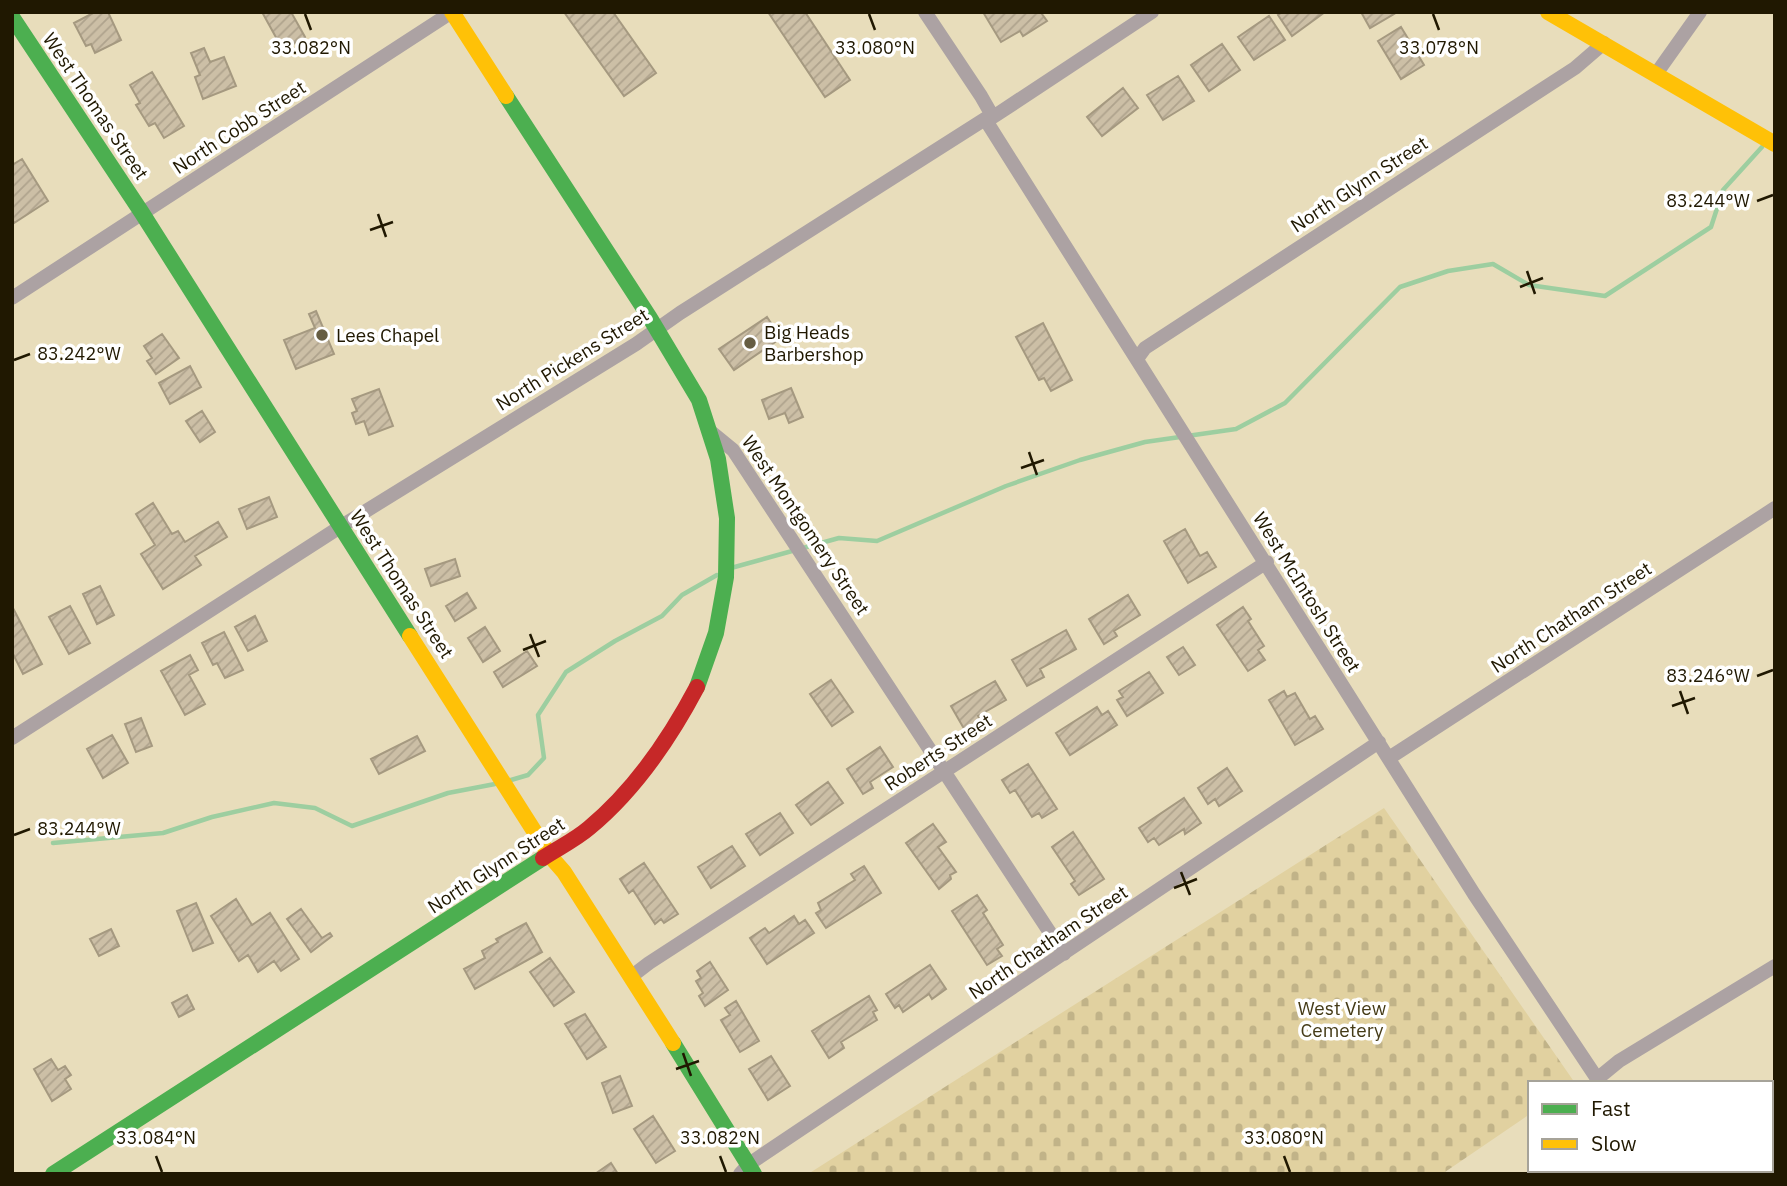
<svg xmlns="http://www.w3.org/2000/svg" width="1787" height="1186" font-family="'IBM Plex Sans',sans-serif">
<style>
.cemetery{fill:url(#cemetery-stones)}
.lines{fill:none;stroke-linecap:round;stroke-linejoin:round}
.stream{stroke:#9dcea0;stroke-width:4.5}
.building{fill:url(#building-hatch);stroke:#a59980;stroke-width:2}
.street{stroke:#aca2a3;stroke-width:14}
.fast{stroke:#4caf50;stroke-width:16}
.slow{stroke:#ffc107;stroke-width:16}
.jam{stroke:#c62828;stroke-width:16}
.ticks{fill:none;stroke:#201801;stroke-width:2.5}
.poi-dot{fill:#665d42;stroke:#fff;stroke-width:2.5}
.labels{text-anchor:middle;stroke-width:7;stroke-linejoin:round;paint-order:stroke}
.street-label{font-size:19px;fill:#201801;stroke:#fff}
.poi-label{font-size:19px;fill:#201801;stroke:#fff;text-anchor:start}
.park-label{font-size:19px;fill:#453b17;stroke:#fff}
.ticks-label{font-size:18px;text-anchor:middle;fill:#201801;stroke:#fff;stroke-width:7;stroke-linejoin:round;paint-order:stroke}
</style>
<defs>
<pattern id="cemetery-stones" width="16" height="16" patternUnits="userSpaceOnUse" patternTransform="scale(1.75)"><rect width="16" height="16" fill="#e1d1a0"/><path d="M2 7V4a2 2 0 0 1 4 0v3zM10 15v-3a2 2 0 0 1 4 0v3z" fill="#c1b388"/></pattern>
<pattern id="building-hatch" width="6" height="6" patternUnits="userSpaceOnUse" patternTransform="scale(1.75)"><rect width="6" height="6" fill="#ccbfa6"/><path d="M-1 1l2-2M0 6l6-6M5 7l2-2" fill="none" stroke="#afa38d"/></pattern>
</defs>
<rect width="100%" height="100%" fill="#e8ddbb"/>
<!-- cemetery -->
<path class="cemetery" d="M1384,808L1575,1083H1530V1114L1442,1174H808Z"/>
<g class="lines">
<!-- stream -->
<path class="stream" d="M731,568L839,538L877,541L1006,486L1080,460L1145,442L1236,429L1285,403L1400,287L1448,271L1493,264L1529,285L1605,296L1711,227L1723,190L1762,147
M511,780L528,775L544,758L538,715L566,672L615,641L662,616L682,595L717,575
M53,843L163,833L212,817L274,803L315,808L352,826L448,793L495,784"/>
</g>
<!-- building -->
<path class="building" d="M95,12H108L121,40L95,53L91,44L86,46L74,23Z
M262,12H291L305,37L283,50Z
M564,12H613L656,73L624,96Z
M768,12H805L850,80L825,97Z
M983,12H1045L1042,14L1047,21L1023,36L1020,31L1001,42Z
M1282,12H1325L1292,36L1278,15Z
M1361,12H1392L1394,14L1370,28Z
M1269,16L1285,40L1254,60L1238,37Z
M1401,27L1424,65L1401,79L1378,41Z
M1222,44L1240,70L1209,91L1191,65Z
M204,48L210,62L224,57L236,86L203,99L195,77L200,75L191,53Z
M152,72L184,126L164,138L155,123L149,126L136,105L140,103L130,85Z
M1178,76L1194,101L1163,120L1147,95Z
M1123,88L1138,108L1102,136L1087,117Z
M22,159L48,201L14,223L12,219V165Z
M316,311L334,354L296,369L284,340L315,328L309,314Z
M767,317L781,338L734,370L719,349Z
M1043,323L1072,380L1051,391L1044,378L1039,380L1016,337Z
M162,334L179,358L156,374L147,361L152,358L144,346Z
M190,366L201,387L170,404L159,383Z
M791,388L803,417L789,423L785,413L769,419L762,400Z
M379,389L393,426L369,435L364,421L356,424L352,413L357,411L352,399Z
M202,411L215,432L200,442L186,421Z
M269,497L277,517L247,529L239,509Z
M153,503L172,534L178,531L185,542L218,522L227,537L195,556L201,565L163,589L141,554L155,545L136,514Z
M1185,529L1200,556L1207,552L1216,567L1188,583L1164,541Z
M455,559L460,576L431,586L425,569Z
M100,586L114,615L97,624L83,594Z
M467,593L476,608L455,621L446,606Z
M1128,595L1140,615L1114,631L1117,636L1104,644L1089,619Z
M70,606L90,643L69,654L49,617Z
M1243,607L1251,619L1248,621L1264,646L1258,650L1265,660L1248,671L1217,625Z
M14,610L42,664L23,674L12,652V612Z
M255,616L267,641L248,651L235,627Z
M485,627L500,651L483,662L468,638Z
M1066,630L1076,649L1040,669L1044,677L1027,686L1012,660Z
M224,632L243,670L225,678L217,663L213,665L202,643Z
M1183,647L1195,665L1179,675L1167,657Z
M527,651L537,666L503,687L494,672Z
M190,655L198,670L189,675L205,704L185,715L161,671Z
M1149,672L1163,693L1127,716L1117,700L1123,697L1119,691Z
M831,680L853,712L832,726L810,694Z
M995,681L1006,700L978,716L983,725L967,734L951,706Z
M1284,691L1287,697L1295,693L1310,719L1315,716L1323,729L1295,745L1269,700Z
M1097,707L1102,715L1108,711L1117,725L1070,755L1056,733Z
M141,718L152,746L136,752L125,724Z
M112,735L128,763L103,778L87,749Z
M417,736L425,751L379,774L371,759Z
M880,747L893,767L870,782L873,788L863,794L847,769Z
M1028,764L1057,809L1042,818L1039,813L1032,817L1015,790L1010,793L1002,780Z
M1227,768L1242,791L1219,806L1215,799L1208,804L1198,788Z
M828,782L843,803L811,825L796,805Z
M1184,798L1201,823L1185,834L1184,829L1159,845L1154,838L1148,842L1139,828Z
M780,813L793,833L760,855L746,834Z
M933,824L946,842L938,847L956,872L950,875L951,879L939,889L906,843Z
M1073,832L1104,879L1079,895L1071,884L1075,881L1052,847Z
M732,846L745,866L711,888L698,867Z
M644,863L678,914L664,923L661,919L655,924L633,890L629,893L620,879Z
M864,866L881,893L826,928L816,913L821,910L818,903L855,880L851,874Z
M977,895L987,910L983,913L1003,945L997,949L1002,956L987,965L952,911Z
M236,899L252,925L270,913L299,959L281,971L274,961L258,972L248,955L239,961L211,916Z
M196,903L213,943L193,951L177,911Z
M301,909L322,938L330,933L332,936L311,952L287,919Z
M794,916L799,924L805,920L814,933L767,964L750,938L765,928L769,933Z
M526,923L542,952L475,989L464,969L485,958L482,951L498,942L496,939Z
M111,929L119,946L99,956L90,939Z
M550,958L574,992L554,1006L530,972Z
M710,962L728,990L705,1006L699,996L703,993L696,981L701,978L697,971Z
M930,965L946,989L932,999L929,994L903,1012L899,1005L895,1008L886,994Z
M187,995L194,1009L179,1017L172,1003Z
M869,996L877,1010L873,1012L877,1020L841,1042L844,1048L829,1058L812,1031Z
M736,1001L759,1041L740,1052L721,1020L730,1015L725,1008Z
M585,1014L606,1047L587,1059L565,1024Z
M771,1056L790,1086L768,1100L749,1069Z
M51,1059L58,1070L65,1066L71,1075L65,1079L71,1089L52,1101L34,1069Z
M620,1076L632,1106L613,1113L602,1083Z
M653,1116L675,1151L656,1163L634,1129Z
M611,1163L618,1174H595Z"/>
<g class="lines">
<!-- street -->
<path class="street" d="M925,12L981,96L993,117
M1656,74L1700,12
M985,119L1474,894L1600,1083
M12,298L452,12
M1137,359L1145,348L1575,68L1604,43
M711,432L733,450L1064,954
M12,738L340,527L636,344L680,313L985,119L993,117L1152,12
M1389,758L1775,508
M632,976L649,963L1267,562
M1597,1079L1619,1061L1775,966
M1665,1170L1668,1174
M740,1174L749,1164L1379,742"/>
<!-- fast -->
<path class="fast" d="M12,17L142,213L410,636
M506,96L650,318L699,400L718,459L727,518L726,577L716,633L697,687
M673,1043L754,1174
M53,1174L543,858"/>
<!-- slow -->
<path class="slow" d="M452,12L506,96
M1548,12L1775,144
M410,636L550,856L564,872L673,1043"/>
<!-- jam -->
<path class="jam" d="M543,858C558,848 575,840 589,828C635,790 669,740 697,687"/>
</g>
<!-- ticks -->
<path class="ticks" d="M305,14L311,30M869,14L875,30M1433,14L1439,30M1757,201L1773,195M378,214L386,237M370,230L393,222M1527,271L1535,294M1520,287L1543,278M14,360L30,354M1029,452L1037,475M1021,468L1044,460M530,634L539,657M523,650L546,641M1757,676L1773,670M1680,691L1688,714M1672,706L1695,698M14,835L30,829M1181,872L1190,895M1174,888L1197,879M683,1053L691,1076M676,1069L699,1061M156,1156L162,1172M720,1156L726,1172M1284,1156L1290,1172"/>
<!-- markers -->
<g class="poi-dot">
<circle cx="322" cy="335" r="7"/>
<circle cx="750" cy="343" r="7"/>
</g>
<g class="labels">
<!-- street labels -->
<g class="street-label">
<text transform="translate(96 106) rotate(56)" y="7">West Thomas Street</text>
<text transform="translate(239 127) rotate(-33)" y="7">North Cobb Street</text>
<text transform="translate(1359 184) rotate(-33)" y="7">North Glynn Street</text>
<text transform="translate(572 359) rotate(-32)" y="7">North Pickens Street</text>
<text transform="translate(806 525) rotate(56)" y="7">West Montgomery Street</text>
<text transform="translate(402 584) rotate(57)" y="7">West Thomas Street</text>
<text transform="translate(1307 592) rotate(58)" y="7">West McIntosh Street</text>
<text transform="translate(1571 617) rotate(-33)" y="7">North Chatham Street</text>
<text transform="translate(938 752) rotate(-33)" y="7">Roberts Street</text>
<text transform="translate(496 865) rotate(-33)" y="7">North Glynn Street</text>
<text transform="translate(1048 942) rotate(-34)" y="7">North Chatham Street</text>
</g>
<!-- poi labels -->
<g class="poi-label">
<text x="764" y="339">Big Heads<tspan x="764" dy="22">Barbershop</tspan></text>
<text x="336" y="342">Lees Chapel</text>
</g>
<!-- park labels -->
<g class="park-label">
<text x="1342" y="1015">West View<tspan x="1342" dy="22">Cemetery</tspan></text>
</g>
</g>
<g class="ticks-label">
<text x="311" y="54">33.082°N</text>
<text x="875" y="54">33.080°N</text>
<text x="1439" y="54">33.078°N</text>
<text x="1708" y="207">83.244°W</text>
<text x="79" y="360">83.242°W</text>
<text x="1708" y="682">83.246°W</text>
<text x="79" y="835">83.244°W</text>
<text x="156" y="1144">33.084°N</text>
<text x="720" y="1144">33.082°N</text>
<text x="1284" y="1144">33.080°N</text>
</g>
<!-- border -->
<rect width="1787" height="1186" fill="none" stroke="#201801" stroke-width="28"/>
<!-- legend -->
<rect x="1528" y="1081" width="245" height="91" fill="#ffffff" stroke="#a6a399" stroke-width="2"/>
<rect x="1542" y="1104" width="35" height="10" fill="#4caf50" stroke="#a6a399" stroke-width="2"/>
<text x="1591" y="1116" font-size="21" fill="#201801">Fast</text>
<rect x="1542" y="1139" width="35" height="10" fill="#ffc107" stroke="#a6a399" stroke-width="2"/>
<text x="1591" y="1151" font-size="21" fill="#201801">Slow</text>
</svg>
